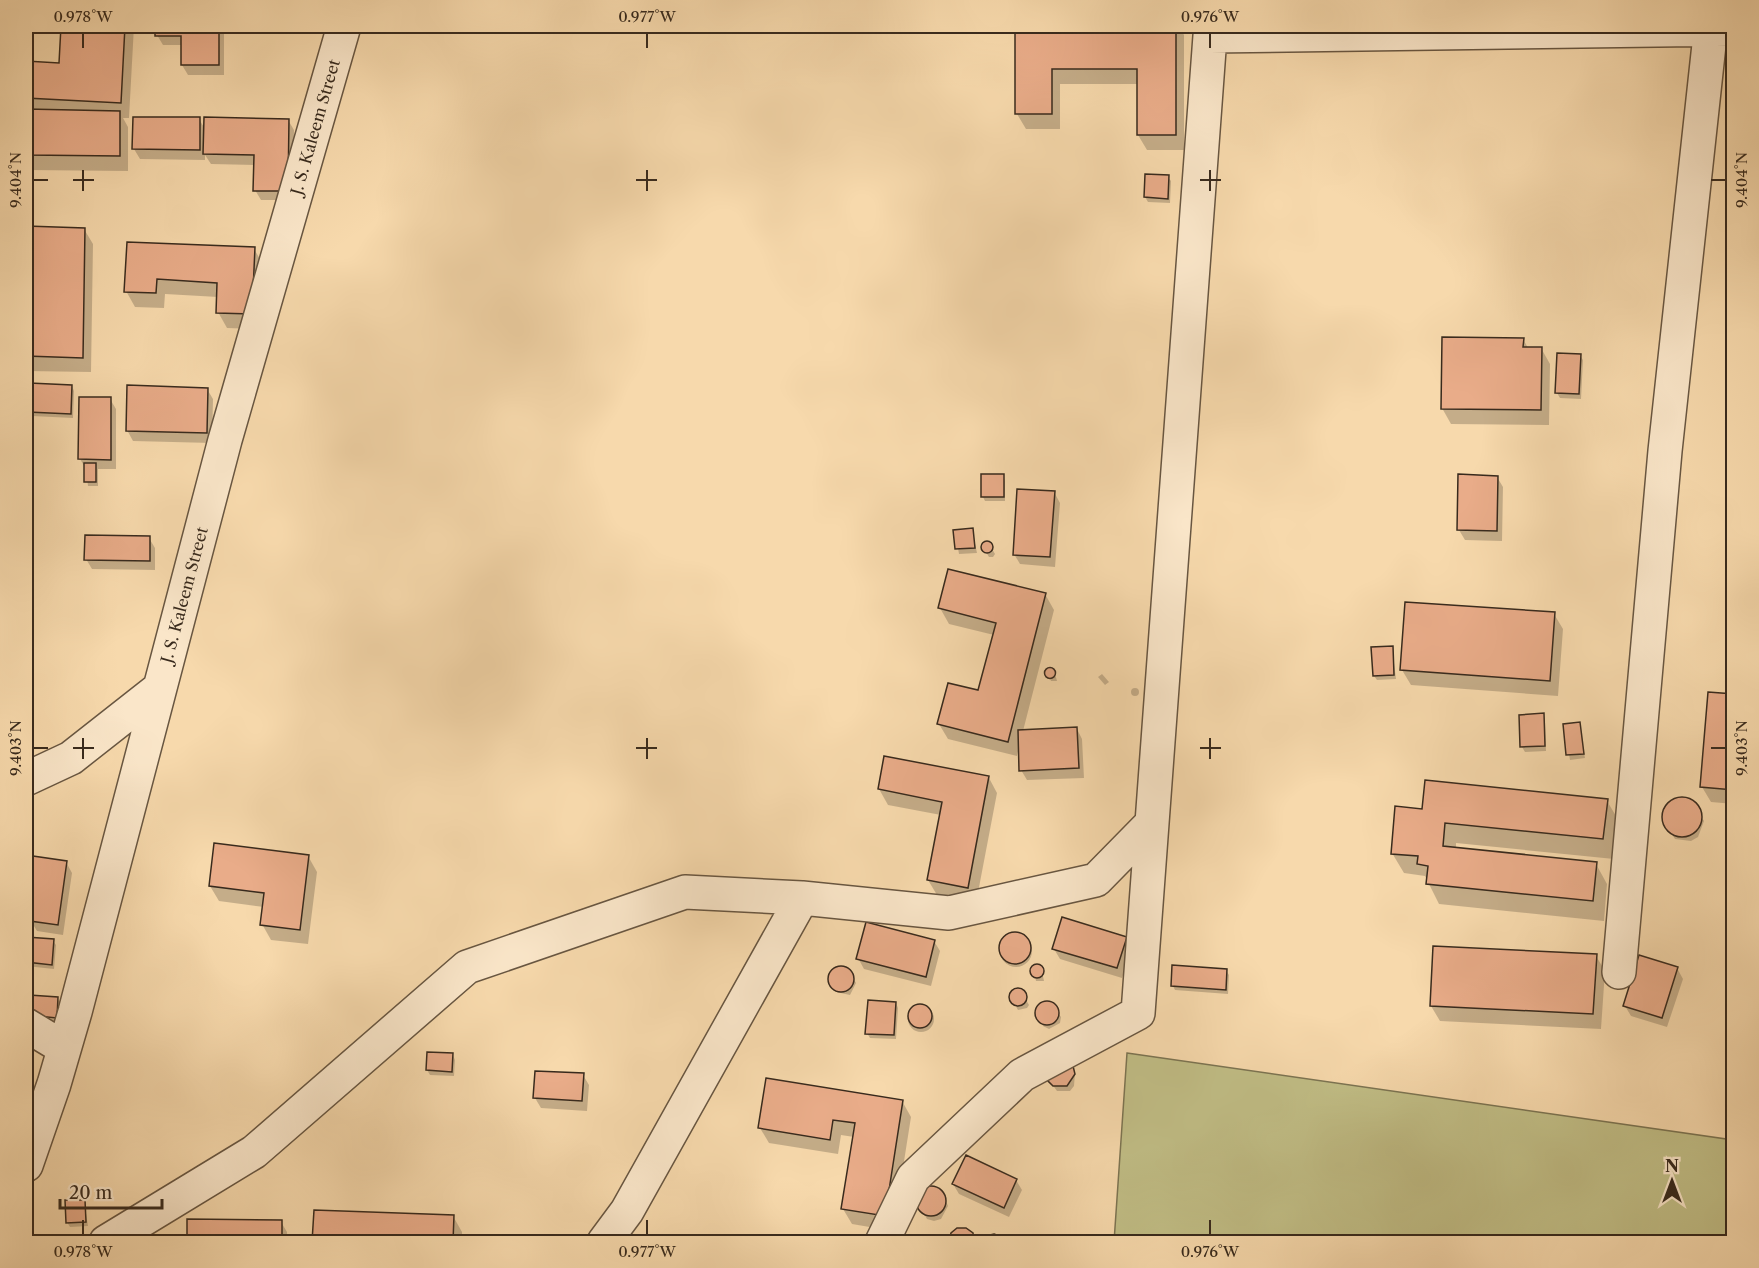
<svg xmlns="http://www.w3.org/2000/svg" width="1759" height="1268" font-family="'Libre Caslon Text',serif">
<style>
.green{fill:#c1be86;stroke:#7c7452;stroke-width:1.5}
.shadow{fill:#0003}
.building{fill:#e9ac89;stroke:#382a1d;stroke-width:1.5}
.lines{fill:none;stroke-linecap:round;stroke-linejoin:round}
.minor-casing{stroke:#685641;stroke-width:36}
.minor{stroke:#fae6c9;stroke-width:33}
.ticks{fill:none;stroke:#382a1d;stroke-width:2}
.labels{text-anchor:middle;stroke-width:6;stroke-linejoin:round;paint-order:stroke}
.street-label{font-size:16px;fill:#382a1d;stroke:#fae6c9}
.neatline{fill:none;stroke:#382a1d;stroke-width:2}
.ticks-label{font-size:15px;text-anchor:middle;fill:#382a1d}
</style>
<rect width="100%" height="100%" fill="#f7d9ac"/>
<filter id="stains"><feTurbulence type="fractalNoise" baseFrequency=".00333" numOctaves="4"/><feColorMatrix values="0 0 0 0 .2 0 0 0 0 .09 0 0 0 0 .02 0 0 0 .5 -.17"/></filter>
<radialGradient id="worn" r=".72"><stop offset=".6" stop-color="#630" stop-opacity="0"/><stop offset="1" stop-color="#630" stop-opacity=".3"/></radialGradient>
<!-- green -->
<path class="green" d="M1127,1053L1733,1140V1242H1114Z"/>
<!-- shadow -->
<path class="shadow" d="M63,26H134L129,118H123L128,127V171L26,170V63L61,64Z
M157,26H224V75H188L182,65V45H163L157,35Z
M292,26H313V27H292Z
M1017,26H1179L1184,35V150H1147L1138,135V84H1060V129H1026L1017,114Z
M199,119L205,129L288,120L294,130L293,200H261L255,190V165L211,164L205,155V160L140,159L134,149Z
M1168,177L1171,181L1170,203L1148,202L1145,197Z
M26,228L84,229L93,244L91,372L26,371Z
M128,243L254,249L263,264L260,329L227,328L218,312V297L165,294L164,308L135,307L126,291Z
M1523,339L1528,348H1541L1550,364L1549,425L1451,424L1442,408Z
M1580,355L1583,360L1581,399L1560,398L1557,393Z
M72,386L74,391L73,418L32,416L29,412Z
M207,389L213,399L212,443L133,441L127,430Z
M110,399L116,409V469H98V486H88L86,469L80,459Z
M1003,476L1005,481V501H985L983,497Z
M1497,477L1503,487L1502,541L1465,540L1459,530Z
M1054,492L1060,503L1055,567L1020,564L1014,554Z
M972,530L977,553L959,554L955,531Z
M149,538L155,548V570L92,569L86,559Z
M985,542H989L991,547L995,554L993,557H989L986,552L982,544Z
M1045,594L1054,610L1023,731L1077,729L1082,739L1084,778L1027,780L1021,770L1019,747L1017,756L948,739L939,724L979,692L994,635L949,624L940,608Z
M1554,614L1563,629L1558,696L1411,685L1402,670Z
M1392,647L1396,679L1377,680L1374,676Z
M1047,670H1054L1057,681H1051Z
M1102,674L1109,682L1105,685L1098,677Z
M1131 692a4 4 0 1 1 8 0a4 4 0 1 1-8 0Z
M1734,696V804L1711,802L1702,787Z
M1543,715L1545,720L1546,751L1525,752L1522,747L1521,716Z
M1579,724L1585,758L1570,760L1564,725Z
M989,778L997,793L976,903L937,895L928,880L941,815L888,805L879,789Z
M1675,800L1692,801L1704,821L1698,837L1691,841L1675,839L1662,819L1668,804Z
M1607,801L1619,821L1614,859L1456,843V849L1596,864L1607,884L1604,921L1439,904L1425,876L1404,873L1392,853L1423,810Z
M308,856L317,872L308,944L271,940L262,924L264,907L219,901L210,886Z
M26,857L66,862L72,873L63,935L37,931L31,921L33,904L26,903Z
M1000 951a16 16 0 1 1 32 0a16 16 0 1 1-32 0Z
M26,938L53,941L56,945L54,969L26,966Z
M1126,938L1132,948L1122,978L1060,959L1054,949Z
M934,941L940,951L931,986L864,969L858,958Z
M1596,956L1605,971L1601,1029L1440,1021L1431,1006Z
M1033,967H1041L1044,981H1036Z
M843,968L849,971L856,983L850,995L836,992L830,980L831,973Z
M1677,968L1683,979L1667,1027L1631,1016L1625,1006Z
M1226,970L1229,975L1228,994L1175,990L1173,986Z
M1017,990L1021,991L1029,1005L1027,1008L1018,1010L1010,996Z
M57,998L60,1003L59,1022L32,1020Z
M1049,1002L1061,1017L1060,1023L1049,1029L1043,1026L1037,1014L1043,1003Z
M896,1003L898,1008L896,1039L870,1038L867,1033Z
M908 1019a13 13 0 1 1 26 0a13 13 0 1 1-26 0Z
M428,1053L453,1055L455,1060L454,1076L430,1075L427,1070Z
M1072,1068L1075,1073L1074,1086L1070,1091H1057L1049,1080Z
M583,1075L589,1085L587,1111L541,1108L535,1098Z
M902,1101L911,1117L893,1231L852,1224L843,1209L854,1137L841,1135L838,1154L769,1143L760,1128Z
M1016,1180L1022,1190L1009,1217L959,1194L953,1184Z
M931,1187L943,1194L948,1206L941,1219L934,1221L927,1219L916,1200L924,1188Z
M84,1201L88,1226L70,1227L67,1222Z
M315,1211L453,1216L462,1232V1242H314Z
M189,1221L281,1222L287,1232V1242H189Z"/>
<!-- building -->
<path class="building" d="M61,26H125L121,103L26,98V61L59,63Z
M155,26H219V65H181V36H155Z
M1015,26H1176V135H1137V69H1052V114H1015Z
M26,109L120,111V156L26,155Z
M133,117H200V150L132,149Z
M204,117L289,119L288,191H253L254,155L203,154Z
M1145,174L1169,175L1168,199L1144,197Z
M26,226L85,228L83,358L26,356Z
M127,242L255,247L252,314L216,313L217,283L157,279L156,293L124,292Z
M1442,337L1524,338L1523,347H1542L1541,410L1441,409Z
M1557,353L1581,354L1579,394L1555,393Z
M29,383L72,385L71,414L28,412Z
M127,385L208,388L207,433L126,431Z
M79,397H111V460L78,459Z
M84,463H96V482H84Z
M981,474H1004V497H981Z
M1458,474L1498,476L1497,531L1457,530Z
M1017,489L1055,491L1050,557L1013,555Z
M973,528L975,548L955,549L953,530Z
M85,535L150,536V561L84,560Z
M981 547a6 6 0 1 1 12 0a6 6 0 1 1-12 0Z
M948,569L1046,593L1008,742L937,724L948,683L978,690L996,623L938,608Z
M1405,602L1555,612L1550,681L1400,670Z
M1393,646L1394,675L1373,676L1371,647Z
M1044.5 673a5.5 5.5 0 1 1 11 0a5.5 5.5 0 1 1-11 0Z
M1708,692L1734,694V790L1700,787Z
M1544,713L1545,746L1520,747L1519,715Z
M1580,722L1584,754L1566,755L1563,724Z
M1077,727L1079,768L1019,771L1018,730Z
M884,756L989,776L968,888L927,880L942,802L878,789Z
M1425,780L1608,799L1603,839L1445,823L1443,846L1597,862L1593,901L1426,884L1428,866L1417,864L1418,856L1391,854L1395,806L1422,809Z
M1662 817a20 20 0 1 1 40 0a20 20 0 1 1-40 0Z
M214,843L309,855L300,930L260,925L264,893L209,886Z
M26,855L67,861L58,925L30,921L33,895L26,894Z
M1062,917L1127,937L1117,968L1052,949Z
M866,922L935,940L926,977L856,959Z
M999 948a16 16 0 1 1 32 0a16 16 0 1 1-32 0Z
M26,937L54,939L52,965L26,962Z
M1433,946L1597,954L1593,1014L1430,1006Z
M1639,955L1678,967L1662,1018L1623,1006Z
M1030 971a7 7 0 1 1 14 0a7 7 0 1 1-14 0Z
M1172,965L1227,969L1226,990L1171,986Z
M828 979a13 13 0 1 1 26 0a13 13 0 1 1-26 0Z
M1009 997a9 9 0 1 1 18 0a9 9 0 1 1-18 0Z
M29,995L58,997L57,1018L27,1015Z
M868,1000L896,1002L894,1035L865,1034Z
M1035 1013a12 12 0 1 1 24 0a12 12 0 1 1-24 0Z
M908 1016a12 12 0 1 1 24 0a12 12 0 1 1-24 0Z
M427,1052L453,1053L452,1072L426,1070Z
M1073,1066L1075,1074L1067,1086H1053L1048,1081L1046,1074Z
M535,1071L584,1073L582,1101L533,1098Z
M766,1078L903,1100L885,1216L841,1209L855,1123L833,1120L830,1140L758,1128Z
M966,1155L1017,1179L1004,1208L952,1184Z
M916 1201a15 15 0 1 1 30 0a15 15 0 1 1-30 0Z
M65,1200H85L86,1222L66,1223Z
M314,1210L454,1215L453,1242H312Z
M187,1219L282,1220V1242H187Z
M957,1228H966L973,1233L974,1242H948L951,1233Z
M994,1234L1002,1237L1005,1242H980L986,1236Z"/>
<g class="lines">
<!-- minor casing -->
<g class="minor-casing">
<path id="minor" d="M26,779L71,758L160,688
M1619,972L1665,451L1711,26
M26,1025L64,1048
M26,1165L54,1084L75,1012L225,440L344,26
M106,1242L254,1152L467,967L685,892L802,898
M604,1242L627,1211L802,898L949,913L1096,880L1151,824
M882,1242L913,1178L1022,1075L1138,1013L1210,36L1734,29"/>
</g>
<!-- minor -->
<use href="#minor" class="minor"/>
</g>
<!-- ticks -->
<path class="ticks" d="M83,33V48M647,33V48M1210,33V48M83,170V191M647,170V191M1210,170V191M33,180H48M73,180H94M636,180H657M1200,180H1221M1711,180H1726M83,738V759M647,738V759M1210,738V759M33,748H48M73,748H94M636,748H657M1200,748H1221M1711,748H1726M83,1220V1235M647,1220V1235M1210,1220V1235"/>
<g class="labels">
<!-- street labels -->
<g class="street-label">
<text transform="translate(315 127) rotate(-74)" y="6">J. S. Kaleem Street</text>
<text transform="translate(184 595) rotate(-75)" y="6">J. S. Kaleem Street</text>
</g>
</g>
<!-- margin -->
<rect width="1759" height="1268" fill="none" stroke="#f7d9ac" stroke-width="66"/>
<!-- north arrow -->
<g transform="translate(1672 1181)" stroke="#fae6c9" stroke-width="4.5" paint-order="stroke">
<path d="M0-4.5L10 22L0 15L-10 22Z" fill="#382a1d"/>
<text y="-9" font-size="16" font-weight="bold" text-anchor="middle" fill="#382a1d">N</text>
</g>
<!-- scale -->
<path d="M60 1199v9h102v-9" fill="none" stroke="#382a1d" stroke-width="3"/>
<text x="69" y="1199" font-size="18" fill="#382a1d" stroke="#fae6c9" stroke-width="4.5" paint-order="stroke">20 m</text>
<rect x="33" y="33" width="1693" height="1202" class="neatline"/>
<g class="ticks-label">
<text x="83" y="22">0.978°W</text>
<text x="647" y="22">0.977°W</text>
<text x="1210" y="22">0.976°W</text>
<text transform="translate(16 180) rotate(-90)" y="5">9.404°N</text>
<text transform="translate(1742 180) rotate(-90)" y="5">9.404°N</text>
<text transform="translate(16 748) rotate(-90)" y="5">9.403°N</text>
<text transform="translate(1742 748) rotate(-90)" y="5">9.403°N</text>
<text x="83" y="1257">0.978°W</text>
<text x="647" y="1257">0.977°W</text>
<text x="1210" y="1257">0.976°W</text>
</g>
<rect width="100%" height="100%" filter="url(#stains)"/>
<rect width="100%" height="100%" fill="url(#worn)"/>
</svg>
